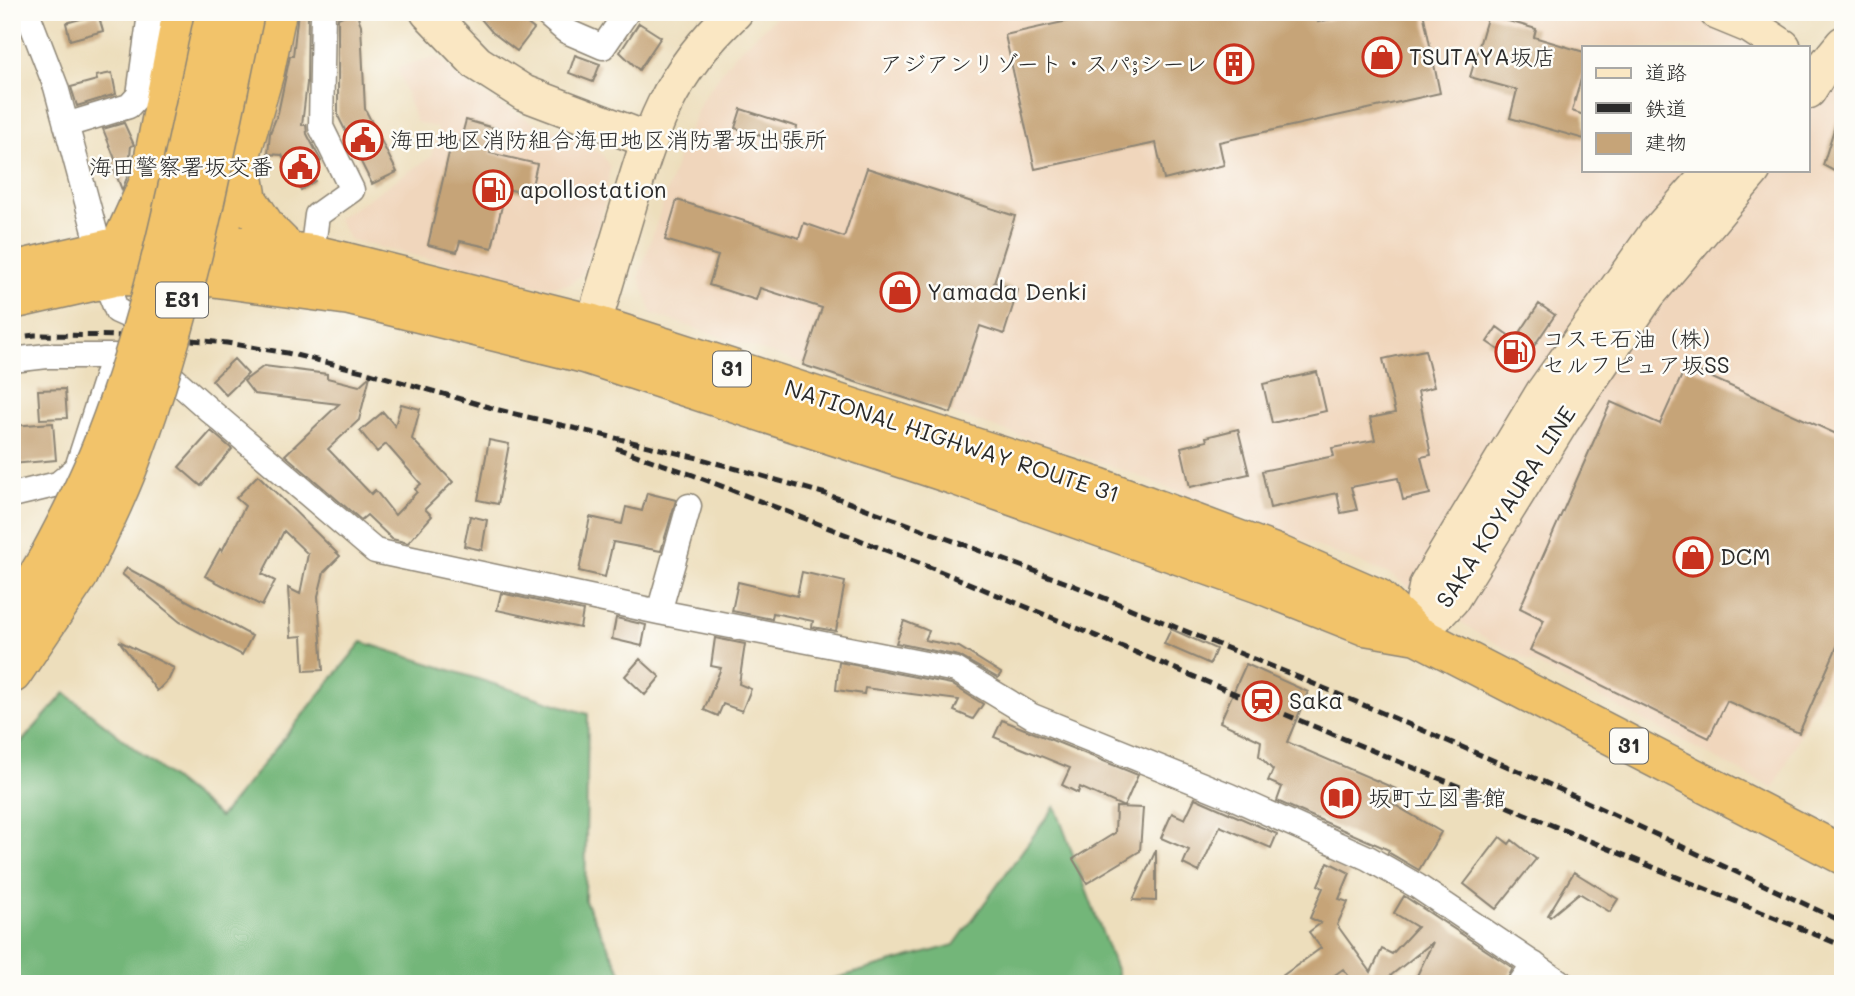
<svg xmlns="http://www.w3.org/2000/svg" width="1855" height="996" font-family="Mali,'Klee One',sans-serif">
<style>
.built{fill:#f0d6bc}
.forest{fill:#73b679;stroke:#4f7052;stroke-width:2}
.building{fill:#c6a478}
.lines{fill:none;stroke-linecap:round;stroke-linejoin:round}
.street-casing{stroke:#8c8474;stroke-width:27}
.secondary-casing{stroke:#8c8474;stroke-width:38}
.highway-casing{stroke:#8c8474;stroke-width:41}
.street{stroke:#fff;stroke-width:24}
.secondary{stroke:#fae7c3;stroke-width:35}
.highway{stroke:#f2c36a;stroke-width:38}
.rail{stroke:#2b2b2b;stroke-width:5;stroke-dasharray:10 5;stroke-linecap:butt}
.highway-bridge-casing{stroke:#8c8474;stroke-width:41;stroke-linecap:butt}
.highway-bridge{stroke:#f2c36a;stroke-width:38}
.labels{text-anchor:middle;stroke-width:5;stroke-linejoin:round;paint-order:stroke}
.shield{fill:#fdfcf7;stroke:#6a6a68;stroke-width:2}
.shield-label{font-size:21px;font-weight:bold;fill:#2b2b2b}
.poi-label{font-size:23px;fill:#2b2b2b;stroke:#fdfcf7;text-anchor:start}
.street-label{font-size:23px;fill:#2b2b2b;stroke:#fdfcf7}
</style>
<rect width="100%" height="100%" fill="#fdfcf7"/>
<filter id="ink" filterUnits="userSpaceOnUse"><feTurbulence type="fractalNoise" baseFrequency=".0143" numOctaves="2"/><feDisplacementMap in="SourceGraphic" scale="14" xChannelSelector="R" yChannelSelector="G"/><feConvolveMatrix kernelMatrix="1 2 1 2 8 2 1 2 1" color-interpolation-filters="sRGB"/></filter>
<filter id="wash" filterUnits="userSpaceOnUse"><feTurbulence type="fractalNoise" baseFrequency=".00686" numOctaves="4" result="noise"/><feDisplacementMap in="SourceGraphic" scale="28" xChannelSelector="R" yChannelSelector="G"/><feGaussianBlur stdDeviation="1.57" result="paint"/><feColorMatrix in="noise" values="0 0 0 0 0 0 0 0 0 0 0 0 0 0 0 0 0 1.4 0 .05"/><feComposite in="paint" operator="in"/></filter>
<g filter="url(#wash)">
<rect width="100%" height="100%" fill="#eddebc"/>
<!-- built -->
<path class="built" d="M782,12H1710L1775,47H1584V170H1808V68L1843,91V644L1774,789L1482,636L1389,574L1117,468L652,314L639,276L680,152L702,100L734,55Z
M436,57L469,86L505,108L538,124L566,133L602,154L610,167L603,213L587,266L579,277L570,284L548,287L532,284L350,240L337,219L431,157L438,128L416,122L397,67Z"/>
<!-- forest -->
<path class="forest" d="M362,642L588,714L585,901L627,984H12V753L65,693L220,817Z
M1055,806L1118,975L1115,984H815L954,945Z"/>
<g id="blocks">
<!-- building -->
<path class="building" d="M298,12H308L307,83L302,125H306L307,134L321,161L308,168L315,181L301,190L282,155L268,154L270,133L278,113L290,56H293Z
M352,12H356L361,25L365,109L397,172L372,184L338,116V18Z
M475,12H512L534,29L517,51L492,32Z
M1108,12H1316L1318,22L1362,12H1423L1440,93L1219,142L1224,165L1164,180L1156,143L1035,169L1005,35Z
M98,14L103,31L70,40L66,23Z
M1488,15L1536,29L1534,37L1584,52V68L1572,111L1584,115V139L1510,118L1517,90L1470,77Z
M639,23L661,37L639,70L620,52Z
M575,55L600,64L593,82L569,73Z
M112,73L116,94L77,106L71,87L97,80L96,76Z
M741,109L797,127L791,145L735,128Z
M1839,113L1843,114V176L1823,165Z
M466,120L497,129L490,153L537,164L530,194L506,189L492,248L460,241L457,252L428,245L451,144L459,146Z
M124,123L134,145L131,146L128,175L122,190L111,161L115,159L103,129Z
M867,168L1015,216L994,282L1018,290L1004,334L980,326L951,413L803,365L822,308L760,288L756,300L709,285L718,256L665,240L677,200L799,238L804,223L844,237Z
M1539,304L1555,315L1521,365L1487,342L1497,327L1515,340Z
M1425,350L1434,387L1418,391L1431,455L1421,457L1430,494L1403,500L1398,478L1351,487L1357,510L1341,513L1337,493L1270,508L1262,471L1334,456L1332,448L1375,440L1370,418L1395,413L1383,359Z
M234,359L248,374L226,395L212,380Z
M264,366L327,374V378L359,386L370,376L359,420L328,449L371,494L375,490L395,515L417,492L415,489L421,484L386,444L377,452L360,431L383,412L395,426L401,404L420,409L412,439L453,482L425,509L432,516L408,543L392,539L367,515L361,520L285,455L339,404L254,394L244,381Z
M1686,366L1843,437V633L1799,733L1727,701L1709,738L1530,650L1544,620L1520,608L1611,402L1660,424Z
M1317,372L1326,411L1272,423L1263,384Z
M65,389L67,418L40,419L38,390Z
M53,423L56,460L12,464V426Z
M1238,429L1249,474L1190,487L1181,447L1207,441L1206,437Z
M211,431L232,449L201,486L179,467Z
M489,440L509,444L498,504L478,500Z
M258,475L340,556L324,572L318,596L323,670L304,671L302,636L291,637L288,588L300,594L308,554L284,531L262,574L275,581L262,606L205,576L220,549L222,551L245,506L236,498Z
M647,493L676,500L661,551L613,542L605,577L579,571L590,517L622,524L626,507L642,511Z
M470,516L487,520L482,550L464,546Z
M127,568L252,636L242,655L180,622L122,574Z
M802,572L845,582L836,631L812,627L813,621L773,613L772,619L732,611L738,582L797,596Z
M501,593L583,611L580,628L497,610Z
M616,618L646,625L642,646L612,639Z
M904,621L929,631L925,640L959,647L1001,673L998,678L959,656L896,643Z
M1171,629L1216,649L1210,664L1164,644Z
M715,638L745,644L739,684L751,689L742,711L723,704L718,716L704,710L721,668L711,666Z
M119,641L174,668L169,679L157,691Z
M640,659L660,677L645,695L625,676Z
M839,662L951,684L983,704L973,719L954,711L959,700L865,688L864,694L836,690Z
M1246,664L1308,692L1287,742L1396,789L1390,802L1441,832L1419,870L1388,852L1389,850L1277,801L1282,787L1268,781L1273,770L1259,756L1261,741L1220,722Z
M1002,720L1138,775L1124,807L1080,787L1078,793L1062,785L1070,768L994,737Z
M1195,798L1277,834L1271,848L1220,826L1199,872L1183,864L1189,850L1161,838L1172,813L1185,819Z
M1116,807L1143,808L1140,851L1087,883L1073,859L1115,833Z
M1500,837L1509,844L1512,840L1536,859L1496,909L1464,884Z
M1156,850V901L1133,900Z
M1328,862L1350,873L1339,899L1348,902L1337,925L1371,972L1382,949L1392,954L1417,927L1394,913L1404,896L1513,968L1505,984H1413L1433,942L1380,984H1355L1343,969L1322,984H1271L1321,948L1309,932L1321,923L1310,918L1323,888L1318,885Z
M1574,872L1618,899L1610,912L1579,893L1550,917L1548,915Z"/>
</g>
</g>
<g filter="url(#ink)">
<use href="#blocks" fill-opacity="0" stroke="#8c8474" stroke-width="2"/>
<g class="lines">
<!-- street casing -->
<g class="street-casing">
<path id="street" d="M27,12L56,87L100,250
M544,12L566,31L603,47L627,12
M66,125L129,106L139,95L149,21L148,12
M312,254L317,215L352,190L321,127L323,12
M118,276L111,296L117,311L135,319L144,339
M12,360L47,356H113L152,359L208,409L375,551L659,612L956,670L1032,716L1230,796L1368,858L1417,886L1563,984
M12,495L58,484L77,468L113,356
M659,612L689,506
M1520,984L1534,964"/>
</g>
<!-- secondary casing -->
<g class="secondary-casing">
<path id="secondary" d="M428,12L477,63L524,93L648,140
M1717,12L1751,26L1783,47
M1808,91L1820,72L1843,44
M585,352C597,311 610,269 622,228C649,137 663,79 735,12
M1417,635L1451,600L1561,422L1648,294L1753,170
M1417,635L1427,585L1543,393L1656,234L1713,170"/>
</g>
<!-- highway casing -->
<g class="highway-casing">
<path id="highway" d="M241,160L248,200L268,230L290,252
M211,268L216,243L265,71L277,12
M119,270L120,246L149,182L182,12
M12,271L120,246L216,243L312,254L338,260L593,324L1098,487L1277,554L1378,598L1417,635L1843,855
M12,300L118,276L210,277L350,296L585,354L953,475L1260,584L1365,626L1417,635
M12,618L48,558
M12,674L79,575"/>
</g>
<!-- street -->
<use href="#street" class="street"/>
<!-- secondary -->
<use href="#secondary" class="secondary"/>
<!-- highway -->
<use href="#highway" class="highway"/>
<!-- rail -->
<path class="rail" d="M12,338L35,335L143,336L227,343L287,353L370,373L499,410L698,458L826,494L1070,584L1293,675L1544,782L1843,922
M616,448L693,475L942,572L1843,946"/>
<!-- highway-bridge casing -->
<g class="highway-bridge-casing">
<path id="highway-bridge" d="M48,558C69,519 89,480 105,438C158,302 184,155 215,12
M79,575C99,533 120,492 135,449C187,308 214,159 245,12"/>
</g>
<!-- highway-bridge -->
<use href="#highway-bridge" class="highway-bridge"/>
</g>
</g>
<!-- icons -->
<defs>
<g id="shop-ring" transform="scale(2.0125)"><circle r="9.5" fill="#fdfcf7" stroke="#c8321e" stroke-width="1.5"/><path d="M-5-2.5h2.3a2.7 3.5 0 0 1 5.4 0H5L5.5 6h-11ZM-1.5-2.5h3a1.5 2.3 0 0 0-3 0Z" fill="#c8321e"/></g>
<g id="building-ring" transform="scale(2.0125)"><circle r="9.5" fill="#fdfcf7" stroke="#c8321e" stroke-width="1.5"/><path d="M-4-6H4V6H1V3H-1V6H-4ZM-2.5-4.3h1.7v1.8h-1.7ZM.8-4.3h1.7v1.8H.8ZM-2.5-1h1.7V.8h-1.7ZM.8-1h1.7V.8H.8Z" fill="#c8321e"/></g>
<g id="civic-ring" transform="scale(2.0125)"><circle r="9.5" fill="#fdfcf7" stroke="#c8321e" stroke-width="1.5"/><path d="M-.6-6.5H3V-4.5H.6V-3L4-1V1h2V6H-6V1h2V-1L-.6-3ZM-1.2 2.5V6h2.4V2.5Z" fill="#c8321e"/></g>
<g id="fuel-ring" transform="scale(2.0125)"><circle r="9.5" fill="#fdfcf7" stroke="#c8321e" stroke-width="1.5"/><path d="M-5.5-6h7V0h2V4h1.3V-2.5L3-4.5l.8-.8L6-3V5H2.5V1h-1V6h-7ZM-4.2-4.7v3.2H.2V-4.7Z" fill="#c8321e"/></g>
<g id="station-ring" transform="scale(2.0125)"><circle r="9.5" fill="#fdfcf7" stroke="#c8321e" stroke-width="1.5"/><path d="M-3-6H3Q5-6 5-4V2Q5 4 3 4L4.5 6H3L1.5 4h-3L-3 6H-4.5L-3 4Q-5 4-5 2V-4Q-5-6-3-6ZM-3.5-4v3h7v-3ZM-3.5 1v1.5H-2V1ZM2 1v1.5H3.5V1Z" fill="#c8321e"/></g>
<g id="library-ring" transform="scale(2.0125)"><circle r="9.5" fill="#fdfcf7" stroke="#c8321e" stroke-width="1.5"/><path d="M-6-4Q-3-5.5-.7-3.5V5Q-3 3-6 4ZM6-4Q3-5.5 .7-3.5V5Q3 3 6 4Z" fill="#c8321e"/></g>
</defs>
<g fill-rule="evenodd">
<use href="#shop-ring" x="1382" y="57"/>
<use href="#building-ring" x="1234" y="64"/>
<use href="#civic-ring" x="363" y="140"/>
<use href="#civic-ring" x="300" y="167"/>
<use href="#fuel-ring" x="493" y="190"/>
<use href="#shop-ring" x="900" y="292"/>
<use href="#fuel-ring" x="1515" y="352"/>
<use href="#shop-ring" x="1693" y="557"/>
<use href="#station-ring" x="1262" y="701"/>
<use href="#library-ring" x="1341" y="798"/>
</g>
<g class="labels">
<!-- shield labels -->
<g class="shield">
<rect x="156" y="282.5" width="52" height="35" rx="5"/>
<rect x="713" y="351.5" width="38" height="35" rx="5"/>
<rect x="1610" y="728.5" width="38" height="35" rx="5"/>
</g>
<g class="shield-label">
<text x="182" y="307">E31</text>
<text x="732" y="376">31</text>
<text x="1629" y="753">31</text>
</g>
<!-- poi labels -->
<g class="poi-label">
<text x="1409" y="65">TSUTAYA坂店</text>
<text x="1207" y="72" text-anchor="end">アジアンリゾート・スパ;シーレ</text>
<text x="390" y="148">海田地区消防組合海田地区消防署坂出張所</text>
<text x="273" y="175" text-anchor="end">海田警察署坂交番</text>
<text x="520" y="198">apollostation</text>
<text x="927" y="300">Yamada Denki</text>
<text x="1542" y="347">コスモ石油（株）<tspan x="1542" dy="26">セルフピュア坂SS</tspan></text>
<text x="1720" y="565">DCM</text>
<text x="1289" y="709">Saka</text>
<text x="1368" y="806">坂町立図書館</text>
</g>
<!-- street labels -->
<g class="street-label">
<text transform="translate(952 441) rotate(18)" y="8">NATIONAL HIGHWAY ROUTE 31</text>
<text transform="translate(1506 507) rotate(-57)" y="8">SAKA KOYAURA LINE</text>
</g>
</g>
<!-- margin -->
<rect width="1855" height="996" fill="none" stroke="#fdfcf7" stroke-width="42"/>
<!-- legend -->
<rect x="1582" y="46" width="228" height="126" fill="#fdfcf7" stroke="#a9a8a5" stroke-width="2"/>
<rect x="1596" y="68" width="35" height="10" fill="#fae7c3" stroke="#a9a8a5" stroke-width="2"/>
<text x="1645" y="80" font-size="21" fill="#2b2b2b">道路</text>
<rect x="1596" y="103" width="35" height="10" fill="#2b2b2b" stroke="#a9a8a5" stroke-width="2"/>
<text x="1645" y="116" font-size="21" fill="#2b2b2b">鉄道</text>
<rect x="1596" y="133" width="35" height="21" fill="#c6a478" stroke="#a9a8a5" stroke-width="2"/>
<text x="1645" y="150" font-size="21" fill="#2b2b2b">建物</text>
</svg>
